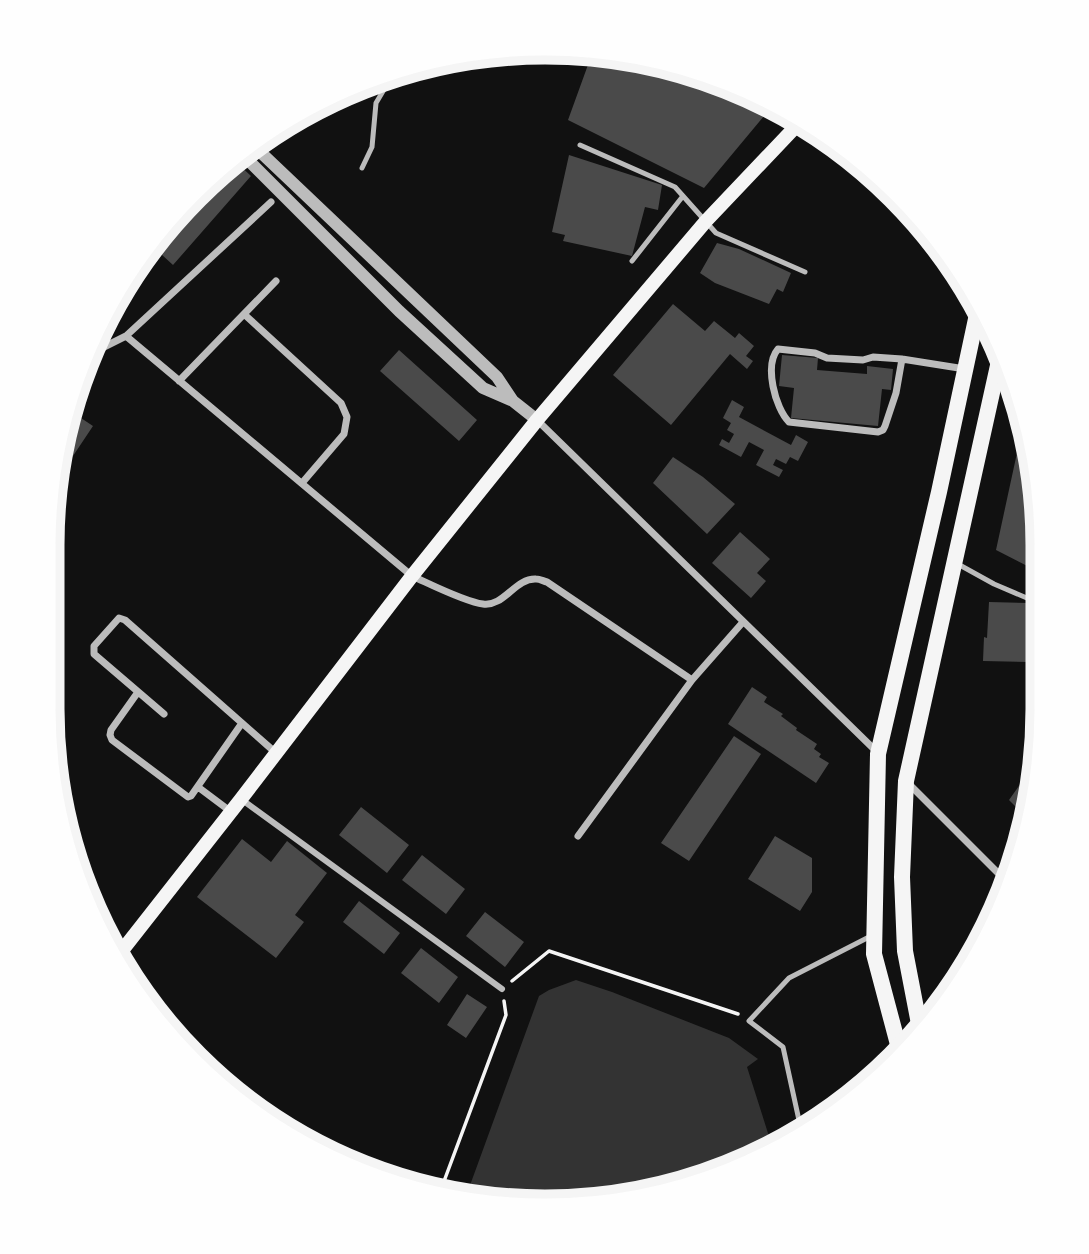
<svg xmlns="http://www.w3.org/2000/svg" width="1089" height="1254" font-family="'Fira Sans Condensed',sans-serif">
<style>
.water{fill:#333}
.building{fill:#4a4a4a}
.lines{fill:none;stroke-linecap:round;stroke-linejoin:round}
.path{stroke:#f5f5f5;stroke-width:3.5}
.service{stroke:#bcbcbc;stroke-width:5}
.pedestrian{stroke:#bcbcbc;stroke-width:6}
.minor{stroke:#bcbcbc;stroke-width:7}
.tertiary{stroke:#bcbcbc;stroke-width:12}
.secondary{stroke:#f5f5f5;stroke-width:14}
.primary{stroke:#f5f5f5;stroke-width:16}
.rim{fill:none;stroke:#f5f5f5;stroke-width:9}
</style>
<rect width="100%" height="100%" fill="#111"/>
<!-- water -->
<path class="water" d="M576,980L612,992L729,1038L758,1059L747,1067L773,1149L704,1180L577,1206L479,1202L465,1199L539,996L549,990Z"/>
<!-- building -->
<path class="building" d="M593,51L674,64L765,99L774,104L704,188L568,120Z
M569,155L662,185L658,210L645,207L632,256L563,241L565,235L552,232Z
M233,159L251,176L173,265L149,243L217,170Z
M717,243L739,249L791,273L783,292L777,289L769,304L715,283L700,273Z
M673,304L705,331L714,321L735,338L739,333L754,346L746,356L753,361L747,369L730,354L671,425L613,375Z
M399,350L477,420L459,441L380,371Z
M782,355L818,358L817,370L867,374V366L893,369L891,390L882,389L878,426L791,418L794,388L779,386Z
M732,400L744,407L739,417L791,445L796,435L808,442L798,461L790,457L786,464L776,459L773,465L783,470L779,477L756,465L764,450L749,442L741,457L719,445L722,439L729,443L734,434L727,430L731,423L723,418Z
M72,412L93,426L51,489L52,479Z
M1023,425L1041,512V573L996,550Z
M673,457L703,477L735,504L707,534L653,483Z
M740,532L770,559L757,573L766,581L751,598L712,563Z
M989,602L1030,603L1029,616H1033L1032,633H1028V662L983,661L984,637L987,638Z
M752,687L767,697L764,702L783,714L781,716L797,728L796,730L817,744L814,749L821,754L819,757L829,763L816,783L728,724Z
M734,736L761,754L689,861L661,843Z
M1026,776L1035,781L1032,806L1028,819L1009,800Z
M361,807L409,845L387,873L339,835Z
M775,836L812,858V892L800,911L748,879Z
M242,839L271,862L287,841L327,873L295,915L304,922L276,958L197,897Z
M422,855L465,889L446,914L402,880Z
M359,901L400,933L384,954L343,922Z
M485,912L524,942L505,967L466,936Z
M421,948L458,977L439,1003L401,973Z
M467,994L487,1007L466,1038L447,1025Z"/>
<g class="lines">
<!-- path -->
<path class="path" d="M512,981L549,951L738,1014
M440,1192L506,1015L504,1001"/>
<!-- service -->
<path class="service" d="M580,145L675,187L716,233L805,272
M362,168L372,147L376,103L395,71
M632,261L683,196
M997,385L1018,397
M956,563L994,584L1041,604
M802,1134L783,1047L749,1021L789,978L871,936"/>
<!-- pedestrian -->
<path class="pedestrian" d="M241,799L502,989"/>
<!-- minor -->
<path class="minor" d="M245,315L341,403L347,417L344,434L302,483
M126,336L271,202
M90,354L126,336L412,576C430,584 465,602 483,604C504,607 515,578 536,579C540,579 543,581 547,582L692,680
M902,359L896,393L885,426L883,430L878,432L789,422C775,408 764,365 778,349L815,353L827,358L863,360L873,357L902,359L965,369
M179,381L276,281
M537,420L877,752
M138,692L111,730L110,735L112,740L188,797L191,796L242,723
M164,714L94,654V646L119,618L125,620L276,753
M908,783L1009,884
M198,787L230,811
M578,836L692,680L743,622"/>
<!-- tertiary -->
<path class="tertiary" d="M253,145L497,377L513,401L537,420
M241,153L399,311L483,388L513,401"/>
<!-- secondary -->
<path class="secondary" d="M117,957L241,799L412,576L537,420L706,221L801,121"/>
<!-- primary -->
<path class="primary" d="M920,1029L905,951L902,877L906,781L1001,352
M900,1052L874,954L878,754L939,492L979,305"/>
</g>
<!-- crop -->
<path d="M0 0H1089V1254H0ZM545 60H545A485 485 0 0 1 1030 545V709A485 485 0 0 1 545 1194H545A485 485 0 0 1 60 709V545A485 485 0 0 1 545 60Z" fill="#fefefe" fill-rule="evenodd"/>
<path class="rim" d="M545 60H545A485 485 0 0 1 1030 545V709A485 485 0 0 1 545 1194H545A485 485 0 0 1 60 709V545A485 485 0 0 1 545 60Z"/>
</svg>
